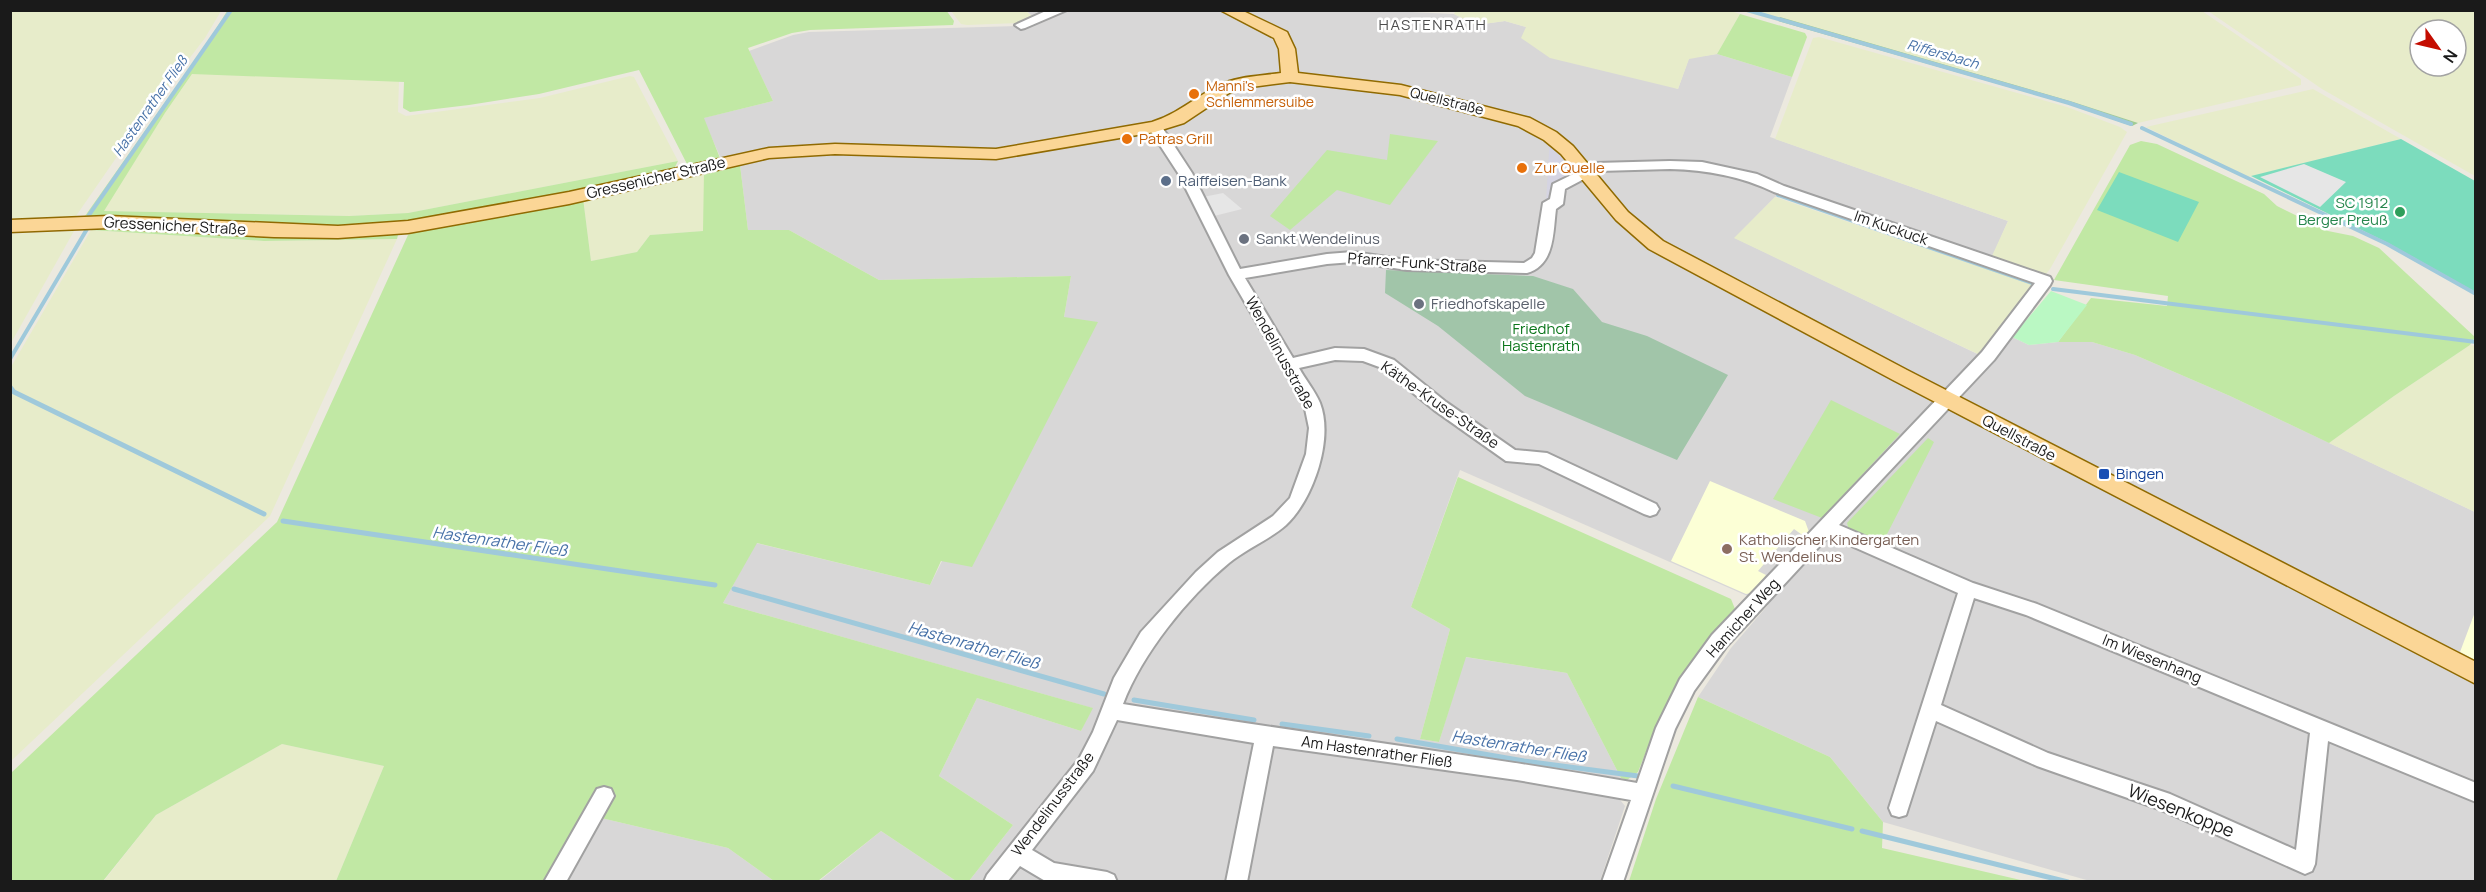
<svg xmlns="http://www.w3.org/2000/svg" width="2486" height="892" font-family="Manrope,sans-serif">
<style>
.residential{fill:#d8d7d7}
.education{fill:#fcffd6}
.farmland{fill:#e7ecca;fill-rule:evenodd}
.grass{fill:#c1e8a4}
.forest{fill:#a1cc94}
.cemetery{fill:#a1c5a9}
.park{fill:#baf8c3}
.pitch{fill:#7cdcbd}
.parking{fill:#e6e6e6}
.plaza{fill:#d5d4e2}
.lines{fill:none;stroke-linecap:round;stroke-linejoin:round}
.stream-far1{stroke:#9fc9db;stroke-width:4}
.stream{stroke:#9fc9db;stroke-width:5}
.minor-casing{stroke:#a1a1a1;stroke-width:4}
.major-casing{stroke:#906a01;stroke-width:3}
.minor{fill:#fff;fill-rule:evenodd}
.major{fill:#fbd696;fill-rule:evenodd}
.food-dot{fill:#e8710a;stroke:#fff;stroke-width:2}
.service-dot{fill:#5c6f8a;stroke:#fff;stroke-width:2}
.leisure-dot{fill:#2e9e5b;stroke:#fff;stroke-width:2}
.worship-dot{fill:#6b7280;stroke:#fff;stroke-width:2}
.transit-dot{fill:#1a4fb4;stroke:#fff;stroke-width:2}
.education-dot{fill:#8d6e63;stroke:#fff;stroke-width:2}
.labels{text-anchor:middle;stroke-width:5;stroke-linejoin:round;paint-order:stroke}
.far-water-label{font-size:14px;font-style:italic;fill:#4872a8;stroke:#fff}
.far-food-label{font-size:14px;fill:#c56008;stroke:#fff;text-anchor:start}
.far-street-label{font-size:14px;fill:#1a1a1a;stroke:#fff}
.far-quarter-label{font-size:15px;letter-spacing:1.5px;fill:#4d4d4d;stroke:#fff}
.food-label{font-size:15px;fill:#c56008;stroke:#fff;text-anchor:start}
.street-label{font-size:15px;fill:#1a1a1a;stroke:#fff}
.service-label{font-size:15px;fill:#4e5e75;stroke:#fff;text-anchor:start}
.leisure-label{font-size:15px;fill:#27864d;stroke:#fff;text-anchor:end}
.worship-label{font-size:15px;fill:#5b616d;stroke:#fff;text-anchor:start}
.park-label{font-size:15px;fill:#0b761b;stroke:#fff}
.transit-label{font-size:15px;fill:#164399;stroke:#fff;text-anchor:start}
.education-label{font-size:15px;fill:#785e54;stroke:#fff;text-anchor:start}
.water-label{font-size:16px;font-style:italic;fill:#4872a8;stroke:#fff}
.near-street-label{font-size:18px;fill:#1a1a1a;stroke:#fff}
</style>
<rect width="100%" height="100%" fill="#ece9df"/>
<!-- residential -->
<path class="residential" d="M1026,10H1369L1454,14L1476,25L1505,21L1526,27L1678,89L1689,58L1717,54L1792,77L1770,137L2008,221L1991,260L1789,190L1775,197L1735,238L1992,361L2012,337L2029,345L2058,342H2092L2135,355L2230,396L2475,512V881H2090L1883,822L1830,757L1698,697L1731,648L1768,605L1460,470L1411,607L1450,629L1420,739L1439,742L1465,657L1567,673L1621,778L1617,796L1625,806L1600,881H969L1013,825L939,776L977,698L1081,731L1092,708L723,603L756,543L930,585L1064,317L1071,276L879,280L789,230H748L740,165L725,168L703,118L773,101L749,51L793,35L809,32L1021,26L1037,21Z
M597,817L728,848L774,881L560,882Z
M881,831L956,881L818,882Z"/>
<!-- education -->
<path class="education" d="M1710,481L1805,521L1809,532L1805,537L1794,529L1758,571L1766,575L1751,593L1746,594L1671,561Z
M2475,612L2476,660H2475L2460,652Z"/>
<!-- farmland -->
<path class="farmland" d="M1456,10H1728L1740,14L1717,54L1689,59L1678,89L1550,58L1521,38L1526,27L1505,21L1476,25L1454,14Z
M10,11H221L205,38L145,116L76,216L11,219Z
M951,11H1026L1034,18L1018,23L967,25L961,24Z
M1742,11H2202L2301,79V85L2138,123L2070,101L1780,18L1778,21Z
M2208,11H2475V176L2322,89ZM2420,30H2456V66H2420Z
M1819,37L2067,107L2120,127L2127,132L2050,269L1980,355L1734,238L1775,197L1986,269L2008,221L1775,139L1813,38Z
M207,73L399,81L398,112L406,116L540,98L630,76L634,77L678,161L408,213L349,216L103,211L165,113L192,74Z
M2313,89L2401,139L2248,177L2146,127Z
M704,172V231L650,235L637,252L591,261L583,198Z
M91,230L264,241L397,239L270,516L11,761V367Z
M74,231L11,343V234Z
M2470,345L2475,346V512L2329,443L2394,396Z
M282,744L384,766L336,881L103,882L156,815Z"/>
<!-- grass -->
<path class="grass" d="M946,10L954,21L953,25L810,30L792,33L748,48L773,101L704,118L720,158L690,165L687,164L639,70L539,94L469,105L410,112L403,108L404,82L192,74L165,113L104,211L349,216L408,213L678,161L674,169L582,190L408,222L340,226L85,216L211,37L227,11Z
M1740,14L1805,33L1807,37L1792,77L1717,54Z
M1390,134L1438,141L1390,205L1337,190L1290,230L1270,216L1327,150L1387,160Z
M2141,141L2157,144L2264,194L2277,206L2328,231L2353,236L2379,248L2475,337L2470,345L2394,396L2329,443L2230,396L2135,355L2092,342H2058L2091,298L2167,306L2168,296L2054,280L2130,145Z
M740,165L748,230H789L879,280L1071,276L1064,317L1098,322L972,567L941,561L930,585L757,543L723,603L1093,708L1081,731L977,698L939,776L1013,825L969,881H956L881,831L818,881H774L728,848L597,817L549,881H336L384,766L282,744L156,815L103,881L11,882V773L277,522L408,235L416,230L583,198L591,261L637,252L650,235L703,231L704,172Z
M93,227L394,232L398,235L397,239L264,241L91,230Z
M1831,400L1900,434L1822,518L1773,499Z
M1928,438L1934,442L1882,544L1849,530L1847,523Z
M1458,477L1731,599L1735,609L1711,635L1680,681L1657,724L1638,772L1627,780L1621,778L1567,673L1466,657L1439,742L1420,739L1450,629L1411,607Z
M1698,697L1830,757L1883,822L1882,848L2025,881H1629L1656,799Z"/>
<!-- forest -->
<path class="forest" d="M1780,17L2070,101L2138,123L2132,126L2068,104L1778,21Z"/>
<!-- cemetery -->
<path class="cemetery" d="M1386,270L1533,276L1573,289L1602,322L1647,336L1728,375L1677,460L1525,396L1438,326L1385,293Z"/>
<!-- park -->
<path class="park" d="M2051,291L2087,305L2058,342L2029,345L2012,337Z"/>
<!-- pitch -->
<path class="pitch" d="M2401,139L2475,181V292L2388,243L2251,176Z
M2119,172L2199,202L2178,242L2097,210Z"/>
<!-- parking -->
<path class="parking" d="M2304,164L2346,182L2320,207L2260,177Z
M1223,193L1242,209L1206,218L1198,198Z"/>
<!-- plaza -->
<path class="plaza" d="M1550,136L1585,172L1558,187L1556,204L1546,202Z"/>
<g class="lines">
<!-- stream-far1 -->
<path class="stream-far1" d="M1747,10L2069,103L2131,124
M2142,128L2387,244L2476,294
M1778,195L2035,284
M89,215L231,10
M2053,289L2476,342
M10,359L87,229"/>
<!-- stream -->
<path class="stream" d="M10,387L14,392L264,514
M283,521L715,585
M734,589L1104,694
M1134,700L1254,720
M1282,724L1369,736
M1397,739L1524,761L1638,776
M1673,786L1852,829
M1862,831L2068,882"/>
<!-- minor casing -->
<g class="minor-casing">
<path id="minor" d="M1048,10H1067L1025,28L1021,29L1015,25Z
M1155,123L1160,124L1192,173L1240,269L1327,254L1353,252L1407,260L1524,263L1532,258L1535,253L1543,203L1550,199L1553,184L1596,163L1670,161L1702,162L1757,174L1784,186L2050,277L2052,281L2050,285L1994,360L1839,525L1973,583L2037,604L2476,783V802L2328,741L2315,864L2312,871L2305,874L2159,809L2037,766L1936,721L1906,815L1899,817L1892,815L1889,808L1958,593L1829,536L1726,647L1694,691L1675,729L1623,882H1602L1631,800L1517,780L1273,746L1247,882H1226L1254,743L1117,720L1093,771L1032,850L1054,863L1107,872L1114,875L1117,882H1047L1020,866L1007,882H984L987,875L1079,759L1093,732L1114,678L1141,632L1196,572L1218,552L1273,516L1290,498L1306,454L1309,428L1304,404L1229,275L1178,173L1148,127ZM1670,169C1707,170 1741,176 1774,192L2035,283L1982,352L1712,635L1680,679L1656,728L1637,783C1466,753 1294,732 1123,704C1142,654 1187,598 1229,563C1246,549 1269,540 1286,525C1313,500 1334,439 1320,403C1315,391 1305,379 1299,368L1335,360L1363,361L1382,368L1434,410L1506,461L1539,464L1644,514L1650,516L1656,514L1659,509L1656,504L1547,453L1515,450L1446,402L1394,360L1364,349L1335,348L1293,358L1245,278L1327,264L1353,262L1407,270L1527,273C1555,265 1553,232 1556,209L1563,204L1565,189L1599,171ZM1974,598L2026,615L2310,733L2296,850L2170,794L2048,753L1941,705Z
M604,787L611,789L614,796L566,882H544L597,789Z"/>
</g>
<!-- major casing -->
<g class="major-casing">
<path id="major" d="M1220,10H1241L1287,32L1295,49L1298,73L1401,85L1530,118L1556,132L1573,146L1628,212L1663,241L1907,370L2476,662V684L1893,380L1649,249L1616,220L1561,154L1544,140L1518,126L1400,95L1290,82L1244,88L1229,93L1184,123L1155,132L996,159L835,154L769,158L569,204L408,233L338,238L274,237L109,228L10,232V220L109,216L338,226L408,221L569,192L769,148L835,144L996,149L1152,122C1177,114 1195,98 1217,86C1237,76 1260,76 1281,73L1279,49L1274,38Z"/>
</g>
<!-- minor -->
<use href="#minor" class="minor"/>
<!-- major -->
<use href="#major" class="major"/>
</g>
<!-- markers -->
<g class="food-dot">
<circle cx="1194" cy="94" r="6"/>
<circle cx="1127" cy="139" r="6"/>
<circle cx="1522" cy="168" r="6"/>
</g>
<circle class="service-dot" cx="1166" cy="181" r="6"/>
<circle class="leisure-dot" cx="2400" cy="212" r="6"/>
<g class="worship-dot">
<circle cx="1244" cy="239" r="6"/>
<circle cx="1419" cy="304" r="6"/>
</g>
<rect class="transit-dot" x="2098" y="468" width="12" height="12" rx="3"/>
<circle class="education-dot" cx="1727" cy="549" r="6"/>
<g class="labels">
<!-- far-water labels -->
<g class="far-water-label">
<text transform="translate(1943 54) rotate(16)" y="5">Riffersbach</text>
<text transform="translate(150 106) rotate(-55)" y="5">Hastenrather Fließ</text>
</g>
<!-- far-food labels -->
<g class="far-food-label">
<text x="1206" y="91">Manni's<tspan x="1206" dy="16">Schlemmersuibe</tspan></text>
</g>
<!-- far-street labels -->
<g class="far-street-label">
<text transform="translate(1447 101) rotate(14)" y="5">Quellstraße</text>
</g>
<!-- far-quarter labels -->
<g class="far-quarter-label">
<text x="1433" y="30">HASTENRATH</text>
</g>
<!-- food labels -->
<g class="food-label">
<text x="1139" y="144">Patras Grill</text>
<text x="1534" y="173">Zur Quelle</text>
</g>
<!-- street labels -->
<g class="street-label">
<text transform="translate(656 178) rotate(-13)" y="5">Gressenicher Straße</text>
<text transform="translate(175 226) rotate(3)" y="5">Gressenicher Straße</text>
<text transform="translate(1891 228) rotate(19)" y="5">Im Kuckuck</text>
<text transform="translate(1417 263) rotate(4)" y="5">Pfarrer-Funk-Straße</text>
<text transform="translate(1280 353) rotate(61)" y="5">Wendelinusstraße</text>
<text transform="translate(1440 405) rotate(35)" y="5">Käthe-Kruse-Straße</text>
<text transform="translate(2019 438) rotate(28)" y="5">Quellstraße</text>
<text transform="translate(1743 618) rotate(-48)" y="5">Hamicher Weg</text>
<text transform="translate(2152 659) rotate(22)" y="5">Im Wiesenhang</text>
<text transform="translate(1377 752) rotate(8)" y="5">Am Hastenrather Fließ</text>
<text transform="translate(1053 804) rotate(-53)" y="5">Wendelinusstraße</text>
</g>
<!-- service labels -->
<g class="service-label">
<text x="1178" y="186">Raiffeisen-Bank</text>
</g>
<!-- leisure labels -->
<g class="leisure-label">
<text x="2388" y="208">SC 1912<tspan x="2388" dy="17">Berger Preuß</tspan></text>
</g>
<!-- worship labels -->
<g class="worship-label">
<text x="1256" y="244">Sankt Wendelinus</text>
<text x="1431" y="309">Friedhofskapelle</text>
</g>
<!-- park labels -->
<g class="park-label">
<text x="1541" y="334">Friedhof<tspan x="1541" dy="17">Hastenrath</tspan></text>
</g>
<!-- transit labels -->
<g class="transit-label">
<text x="2116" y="479">Bingen</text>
</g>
<!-- education labels -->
<g class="education-label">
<text x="1739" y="545">Katholischer Kindergarten<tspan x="1739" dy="17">St. Wendelinus</tspan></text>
</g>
<!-- water labels -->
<g class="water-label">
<text transform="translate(500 541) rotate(8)" y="6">Hastenrather Fließ</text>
<text transform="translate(974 645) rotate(16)" y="6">Hastenrather Fließ</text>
<text transform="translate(1519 746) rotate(9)" y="6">Hastenrather Fließ</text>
</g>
<!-- near-street labels -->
<g class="near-street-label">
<text transform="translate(2181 811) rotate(22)" y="6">Wiesenkoppe</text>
</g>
</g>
<!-- border -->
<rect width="2486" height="892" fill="none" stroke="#1a1a1a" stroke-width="24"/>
<!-- north arrow -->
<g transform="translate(2438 48) rotate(124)"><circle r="28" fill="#ffffff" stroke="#a3a3a3" stroke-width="1.5"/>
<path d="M0-4.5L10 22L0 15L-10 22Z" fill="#c40d01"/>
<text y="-9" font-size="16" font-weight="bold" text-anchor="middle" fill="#1a1a1a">N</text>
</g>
</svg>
